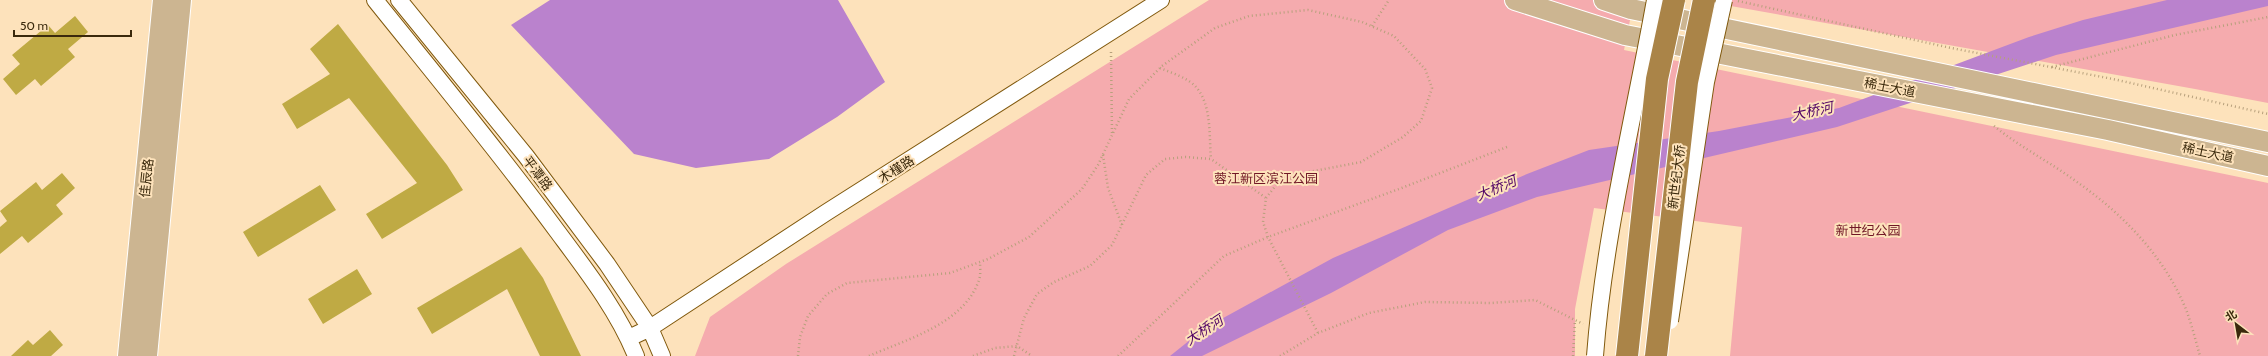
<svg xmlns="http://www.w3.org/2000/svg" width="2268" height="356" font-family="Cabin,'Noto Sans SC',sans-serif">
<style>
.green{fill:#f5abae}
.water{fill:#ba82cd}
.building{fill:#bfaa44}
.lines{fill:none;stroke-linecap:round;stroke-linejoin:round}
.minor-casing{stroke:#80590d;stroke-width:18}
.major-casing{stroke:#fff;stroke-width:22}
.path{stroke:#b7a07c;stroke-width:2.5;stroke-dasharray:1 3;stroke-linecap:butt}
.minor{stroke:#fff;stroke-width:16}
.major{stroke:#ccb591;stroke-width:20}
.minor-bridge-casing{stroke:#80590d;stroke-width:18;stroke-linecap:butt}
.highway-bridge-casing{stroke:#fff;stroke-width:24;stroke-linecap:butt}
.minor-bridge{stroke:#fff;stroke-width:16}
.highway-bridge{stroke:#aa8448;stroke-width:22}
.labels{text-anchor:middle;stroke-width:4;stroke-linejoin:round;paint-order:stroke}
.street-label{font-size:13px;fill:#3a290c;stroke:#fde2bb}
.park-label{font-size:13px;fill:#711726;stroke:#fde2bb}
.water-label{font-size:14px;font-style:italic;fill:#510465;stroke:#fde2bb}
</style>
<rect width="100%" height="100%" fill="#fde2bb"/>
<!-- green -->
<path class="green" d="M1209,0H1634L1624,50L2268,183V356H1730L1742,227L1594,208L1575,309V356H695L710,317L786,264Z
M1697,0H2268V103L2195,89Z"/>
<!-- water -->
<path class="water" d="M550,0H838L885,82L837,117L769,159L696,168L634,154L511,25Z
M2167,0H2268V6L2056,55L1837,127L1537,197L1448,230L1331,293L1202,356H1170L1205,328L1333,258L1527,174L1589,150L1719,131L1839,108L2029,37L2083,20Z"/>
<!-- building -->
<path class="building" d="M75,16L88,32L68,49L75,57L41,86L35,79L16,95L3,79L20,64L12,55L48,25L55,33Z
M338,24L447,165L463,190L382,239L366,214L417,183L349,98L297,129L282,104L330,74L310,49Z
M62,173L75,188L56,205L63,214L28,243L22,236L0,254V227L7,221L0,211L36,182L42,190Z
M320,185L336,210L258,257L243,232Z
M521,247L543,278L581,356H540L507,289L432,334L417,308Z
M357,269L372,294L323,324L308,299Z
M50,330L63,345L51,356H11L28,340L33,345Z"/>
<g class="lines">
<!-- minor casing -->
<g class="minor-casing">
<path id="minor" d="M375,0C436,76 499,152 557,231C586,270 618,311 636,356
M399,0L526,156L607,264L650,328L662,356
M629,338L650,328L827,212L1161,0"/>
</g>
<!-- major casing -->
<g class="major-casing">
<path id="major" d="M1515,0L1625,35L2108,130L2268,166
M1604,0L1631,9L2268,142
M128,356L163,0
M147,356L181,0"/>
</g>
<!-- path -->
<path class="path" d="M1738,1L1951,48L2113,79L2268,114
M1372,26L1389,0
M1111,52L1112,133
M2052,67L2175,35L2268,17
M1160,68C1172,73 1188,78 1196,87C1212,105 1209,137 1211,159
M1994,126C2020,147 2050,162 2077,182C2123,214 2166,258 2187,312C2192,326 2196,342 2200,356
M1103,155L1108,188L1122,225
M798,356L800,337L808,316L827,294L847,283L950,273L988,259L1029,237L1082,189L1098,165L1129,99L1162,66L1215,28L1249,16L1308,10L1362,22L1394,36L1425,69L1432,88L1421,121L1403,137L1361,162L1304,173L1277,184L1266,198L1263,222L1268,237L1318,333
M869,356C907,339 964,324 979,280C981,275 980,267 980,262
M973,356L995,348L1017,346L1032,356
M1014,356L1024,318L1037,294L1054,282L1090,266L1112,245L1146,175L1165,159L1186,157L1211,159L1266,198
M1118,356L1224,256L1268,237L1399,189L1507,147
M1280,356L1318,333L1369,313L1425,302L1491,303L1535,300L1583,324
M1573,356L1575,320"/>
<!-- minor -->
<use href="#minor" class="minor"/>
<!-- major -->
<use href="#major" class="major"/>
<!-- minor-bridge casing -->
<g class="minor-bridge-casing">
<path id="minor-bridge" d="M1670,321L1706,82L1724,0
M1595,356C1604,236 1634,118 1655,0"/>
</g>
<!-- highway-bridge casing -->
<g class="highway-bridge-casing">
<path id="highway-bridge" d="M1627,356L1657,79L1674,0
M1656,356L1687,82L1704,0"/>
</g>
<!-- minor-bridge -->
<use href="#minor-bridge" class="minor-bridge"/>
<!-- highway-bridge -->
<use href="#highway-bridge" class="highway-bridge"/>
</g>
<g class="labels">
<!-- street labels -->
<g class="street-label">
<text transform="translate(1890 87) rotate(11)" y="5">稀土大道</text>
<text transform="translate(2208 152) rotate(12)" y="5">稀土大道</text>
<text transform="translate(896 169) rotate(-32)" y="5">木槿路</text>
<text transform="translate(538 173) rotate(53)" y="5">平潭路</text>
<text transform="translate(1676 177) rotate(-83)" y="5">新世纪大桥</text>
<text transform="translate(146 178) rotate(-84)" y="5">佳辰路</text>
</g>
<!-- park labels -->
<g class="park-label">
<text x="1266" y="183">蓉江新区滨江公园</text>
<text x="1868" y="235">新世纪公园</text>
</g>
<!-- water labels -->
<g class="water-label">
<text transform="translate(1812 111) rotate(-12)" y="5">大桥河</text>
<text transform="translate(1496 188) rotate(-23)" y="5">大桥河</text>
<text transform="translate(1204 330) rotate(-33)" y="5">大桥河</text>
</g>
</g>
<!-- north arrow -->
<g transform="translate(2236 324) rotate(329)" stroke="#fde2bb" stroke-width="3" paint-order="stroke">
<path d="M0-3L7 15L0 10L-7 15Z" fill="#3a290c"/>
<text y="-6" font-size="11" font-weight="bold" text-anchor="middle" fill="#3a290c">北</text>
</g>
<!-- scale -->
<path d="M14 30v6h117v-6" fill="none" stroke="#3a290c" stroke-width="2"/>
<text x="20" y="30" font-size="12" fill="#3a290c" stroke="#fde2bb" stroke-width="3" paint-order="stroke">50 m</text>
</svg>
